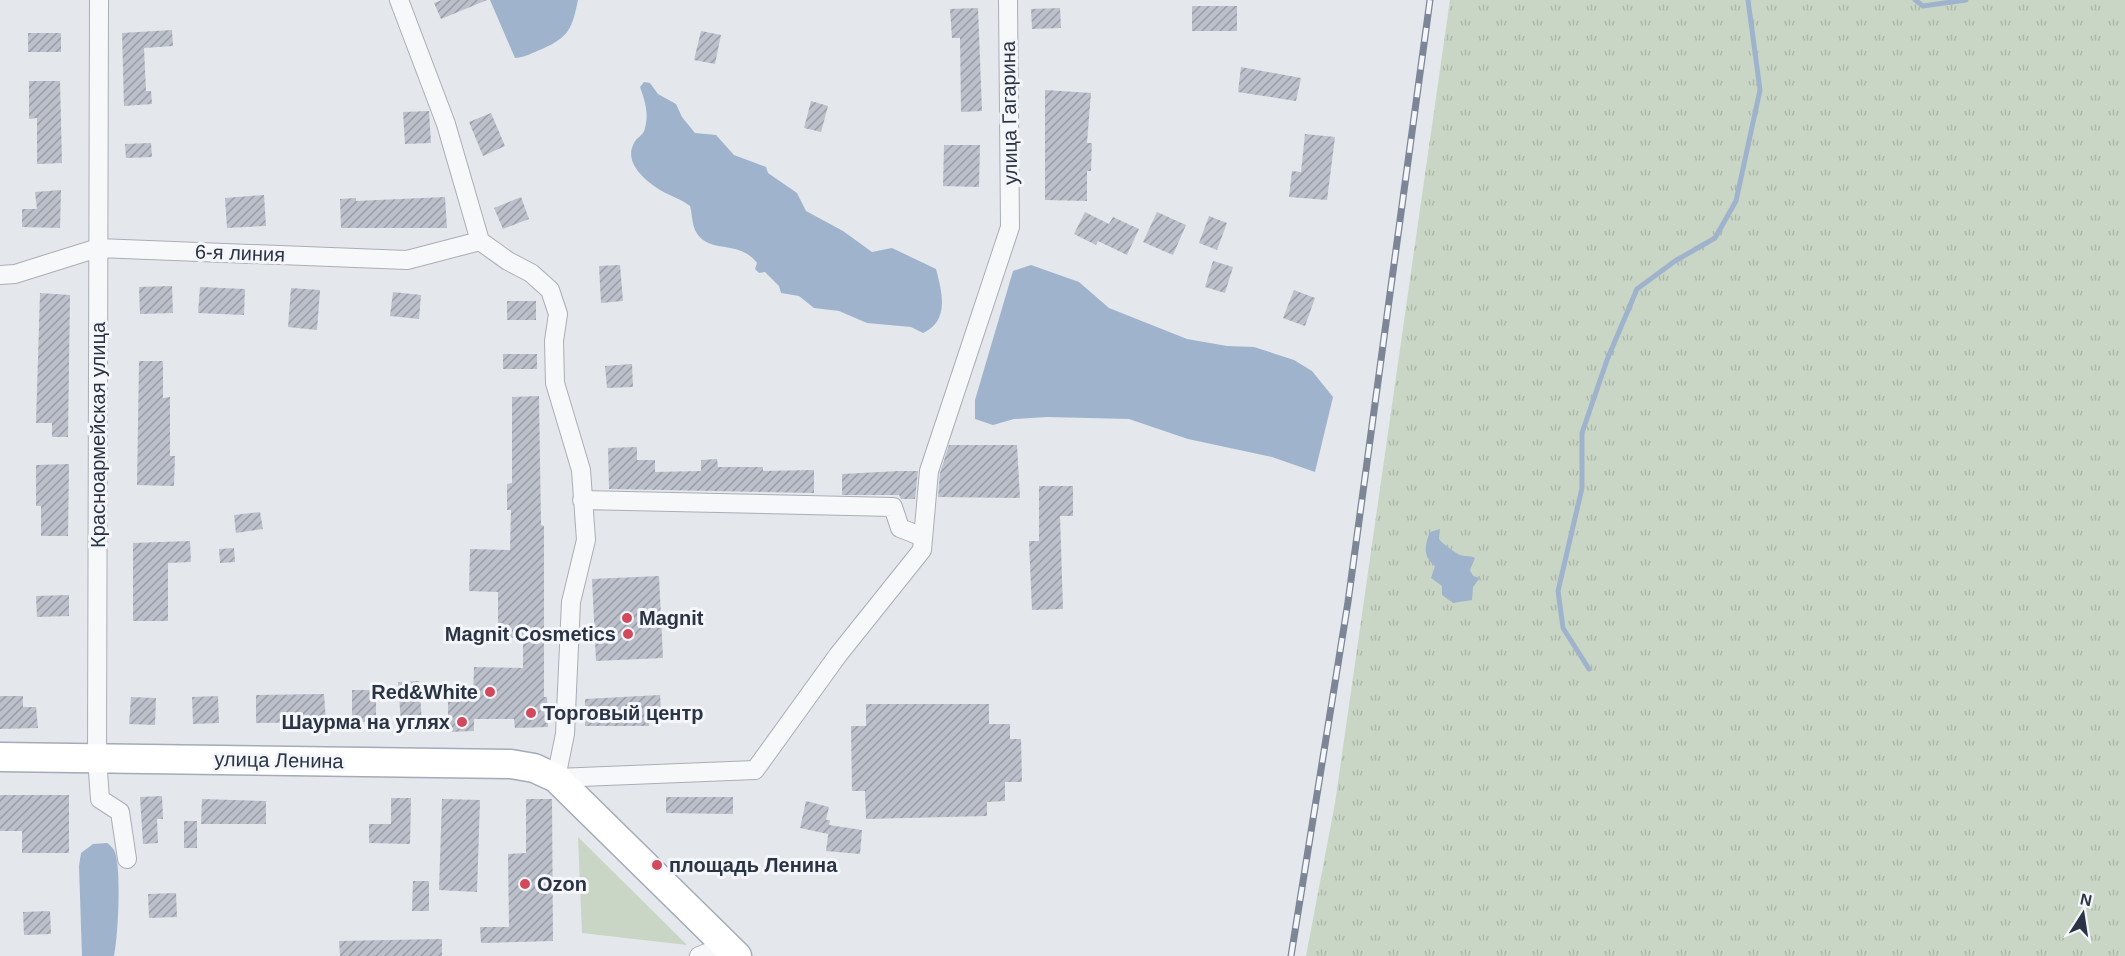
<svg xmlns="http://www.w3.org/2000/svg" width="2125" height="956" font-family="Helvetica,sans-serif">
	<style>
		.grass { fill: url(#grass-tufts) }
		.green { fill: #c9d6c5 }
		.water { fill: #9fb4cc }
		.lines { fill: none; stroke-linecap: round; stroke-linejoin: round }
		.stream { stroke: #9fb4cc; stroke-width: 5 }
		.building { fill: url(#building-hatch) }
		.street-casing { stroke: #a9aeb7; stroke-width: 20 }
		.primary-casing { stroke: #a3abb8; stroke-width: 31 }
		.street { stroke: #f7f8fa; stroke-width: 18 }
		.primary { stroke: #fff; stroke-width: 28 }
		.rail-casing { stroke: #7d8696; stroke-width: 7 }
		.rail { stroke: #f4f6f9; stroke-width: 4.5; stroke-dasharray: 14; stroke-linecap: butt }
		.poi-dot { fill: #d1495b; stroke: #f4f6f9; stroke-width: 2 }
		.labels { text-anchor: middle; stroke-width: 6; stroke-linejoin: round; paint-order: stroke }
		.street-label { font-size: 20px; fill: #2b3445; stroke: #f4f6f9 }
		.poi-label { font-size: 20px; font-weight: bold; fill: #2b3445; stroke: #f4f6f9; text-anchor: start }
	</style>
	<defs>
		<pattern id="grass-tufts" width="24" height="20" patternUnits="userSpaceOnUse" patternTransform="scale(1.5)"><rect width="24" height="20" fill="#c9d6c5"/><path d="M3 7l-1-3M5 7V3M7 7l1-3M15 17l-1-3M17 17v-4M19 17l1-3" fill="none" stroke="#adb8ab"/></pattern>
		<pattern id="building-hatch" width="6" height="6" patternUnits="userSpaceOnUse" patternTransform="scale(1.5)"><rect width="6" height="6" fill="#bbc0ca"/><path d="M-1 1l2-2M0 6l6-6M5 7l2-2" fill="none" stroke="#989da6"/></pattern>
	</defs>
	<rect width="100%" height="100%" fill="#e4e7ec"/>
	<path class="grass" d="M1450 0H2125V956H1306L1335 803Z"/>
	<path class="green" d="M578 837 687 945 582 933Z"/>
	<path class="water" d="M490 0H578C572 29 569 37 542 49 532 53 526 57 515 58Z
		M644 82 650 83 658 94 676 104 682 117 695 133 716 135 734 155 766 167 768 173 797 193 806 211 843 231 872 252 892 248 936 269C942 292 950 321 923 333L911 327 867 323 839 311 814 308 799 296 781 293 779 286 765 272 759 273 755 269 757 263C738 238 708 256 695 230 692 223 692 213 690 206 680 198 667 195 657 188 642 178 624 161 634 143 637 137 644 135 645 128 649 113 645 101 640 87Z
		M1031 265 1079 282 1109 308 1187 339 1227 346 1254 347 1294 360 1312 371 1333 397 1315 472 1272 457 1188 439 1129 419 1047 417 1014 419 993 425 975 419V400L1013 271Z
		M1440 529 1439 539C1443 544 1454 552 1460 555 1466 557 1469 555 1475 558L1470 570 1473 576 1480 578 1473 587 1472 600 1453 603 1442 595V586L1431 578 1435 566C1422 557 1425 544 1430 532Z
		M107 843C109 844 113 848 114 850 122 865 118 937 114 956H82L79 866 81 853 93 844Z"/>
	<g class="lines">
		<path class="stream" d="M1915 0 1923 6 1966 0
			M1589 669 1563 628 1558 591 1582 488V433L1607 360 1637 289 1675 261 1715 238 1736 201 1760 90 1748 0"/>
	</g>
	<path class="building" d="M442 0H487L441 19 434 3Z
		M1192 6H1237V31H1192Z
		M978 8 982 111 961 112 960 38H952L950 9Z
		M1060 8 1061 28 1032 29 1031 9Z
		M172 30 173 46 144 48 146 91H151L152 104 124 106 122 33Z
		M701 31 721 35 715 64 694 60Z
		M28 33H61V52H28Z
		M1241 67 1301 78 1296 101 1238 92Z
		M29 81H60L62 163 37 164V118L29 119Z
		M1045 90 1091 93 1087 143H1092L1091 171H1087V201L1045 200Z
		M811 101 828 106 821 132 804 128Z
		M429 111 431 143 405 144 403 112Z
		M491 113 505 146 483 156 469 122Z
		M1305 134 1335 137 1327 200 1289 197 1292 171 1301 172Z
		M151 143 152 157 126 158 125 144Z
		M944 145H980L979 187 943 186Z
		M61 190 60 228 22 227V209H37L35 192Z
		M264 195 266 226 227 228 225 198Z
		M445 197 447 228H341L340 199 356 198V201Z
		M521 197 529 219 503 229 494 208Z
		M1085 212 1109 224 1113 217 1139 229 1127 255 1098 241 1096 245 1074 234Z
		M1157 212 1186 225 1173 255 1143 242Z
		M1209 216 1227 223 1217 250 1199 243Z
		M1213 261 1233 267 1225 293 1205 287Z
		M620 265 623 301 601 303 599 266Z
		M172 286 173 313 140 314 139 287Z
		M200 287 245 289 244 315 198 313Z
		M291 288 320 290 317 330 288 327Z
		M1294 290 1315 298 1305 326 1283 318Z
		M393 292 421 295 419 319 390 316Z
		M40 293 70 295 68 437H52V423H36Z
		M507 301H536V320H507Z
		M503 354H537V369H503Z
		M139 361H163V398L170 397V456H175L174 486 137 485Z
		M632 364 633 387 607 388 605 366Z
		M539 396 541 525 544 526V697H547L548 727 515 728 514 719H474V731L448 732V698H473L474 667 523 668V638H498V592L469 591 470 549 510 550 511 510H507V484L512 483V397Z
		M949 445H1017L1020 498 938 497 940 473Z
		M637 447V460H655V472L701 471V460L717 459 718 467H763V471L814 470V493L609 489 608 448Z
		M69 464 68 536H41V506H36V465Z
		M899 471H918L915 499H901L899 495H842V474Z
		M1039 486H1073V516H1060L1063 609 1032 610 1029 541H1039Z
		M260 512 263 529 236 533 234 515Z
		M190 541 191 562 168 563V621H133V543Z
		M234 548 235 562 220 563 219 549Z
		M659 576 663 658 596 661 592 579Z
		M69 595V616L37 617 36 596Z
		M419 681 422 723 401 724 398 682Z
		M352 690H376V722H352Z
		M324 694 326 722 256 723V695Z
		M660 695 661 712 649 713V726H585V699Z
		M0 696H23V707H36L38 728 0 729Z
		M218 696 219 723 193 724 192 697Z
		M131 697 156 698 155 725 129 724Z
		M866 704H989V724H1010V739H1021L1022 782H1005V801L987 802V816L866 819 865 791H852L851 726H866Z
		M0 795H69V853H22V831H0Z
		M162 796 163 819H157L158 843 143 844 140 797Z
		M666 797H733V814L666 813Z
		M391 798H411L410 844 369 843V824H391Z
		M202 799 266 801V824H201Z
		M442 799 480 800 477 892 439 890Z
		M526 799H552L553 941 481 943 480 927H509L508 854 526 853Z
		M806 801 829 807 826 820H830L829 825 862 830 860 854 826 851 829 828 828 834 800 828Z
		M184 821H197V848H184Z
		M413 881H429V911H412Z
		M176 893 177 917 149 918 148 894Z
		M50 911 51 934 24 935 23 912Z
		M442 939V956H340L339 941Z"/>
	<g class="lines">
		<defs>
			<path id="street" d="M99 0 97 758 100 799 120 812 127 859
				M399 0 446 124 480 241
				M480 241 508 261 531 273 550 290 558 314 554 341 555 383 581 470 586 540 571 602 565 734 556 778 755 770 838 655 922 550 929 471 1010 227 1008 0
				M0 275 15 274 98 248 407 260 480 241
				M582 500 893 507 900 528 923 537
				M699 956 725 946"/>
			<path id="primary" d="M0 757 511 764 534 768 556 778 737 956"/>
		</defs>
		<use href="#street" class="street-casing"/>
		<use href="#primary" class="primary-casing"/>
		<use href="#street" class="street"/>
		<use href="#primary" class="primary"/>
		<defs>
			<path id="rail" d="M1291 956 1348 602 1430 0"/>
		</defs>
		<use href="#rail" class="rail-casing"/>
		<use href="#rail" class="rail"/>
	</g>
	<g class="poi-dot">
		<circle cx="627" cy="618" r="6"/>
		<circle cx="628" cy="634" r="6"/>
		<circle cx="490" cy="692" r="6"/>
		<circle cx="531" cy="713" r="6"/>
		<circle cx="462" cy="722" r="6"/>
		<circle cx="657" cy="865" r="6"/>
		<circle cx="525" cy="884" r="6"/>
	</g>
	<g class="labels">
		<g class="street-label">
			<text transform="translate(1009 113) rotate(-91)" y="7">улица Гагарина</text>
			<text transform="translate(240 253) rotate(2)" y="7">6-я линия</text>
			<text transform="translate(98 435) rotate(-90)" y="7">Красноармейская улица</text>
			<text transform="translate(279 760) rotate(1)" y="7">улица Ленина</text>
		</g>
		<g class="poi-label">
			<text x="639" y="625">Magnit</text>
			<text x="616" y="641" text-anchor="end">Magnit Cosmetics</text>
			<text x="478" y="699" text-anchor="end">Red&amp;White</text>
			<text x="543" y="720">Торговый центр</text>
			<text x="450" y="729" text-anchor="end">Шаурма на углях</text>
			<text x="669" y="872">площадь Ленина</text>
			<text x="537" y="891">Ozon</text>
		</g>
	</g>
	<g transform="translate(2083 914) rotate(12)" stroke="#f4f6f9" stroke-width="4.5" paint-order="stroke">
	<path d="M0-4.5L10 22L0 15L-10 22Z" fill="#2b3445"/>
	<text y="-9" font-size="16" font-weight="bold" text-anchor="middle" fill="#2b3445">N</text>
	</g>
</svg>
